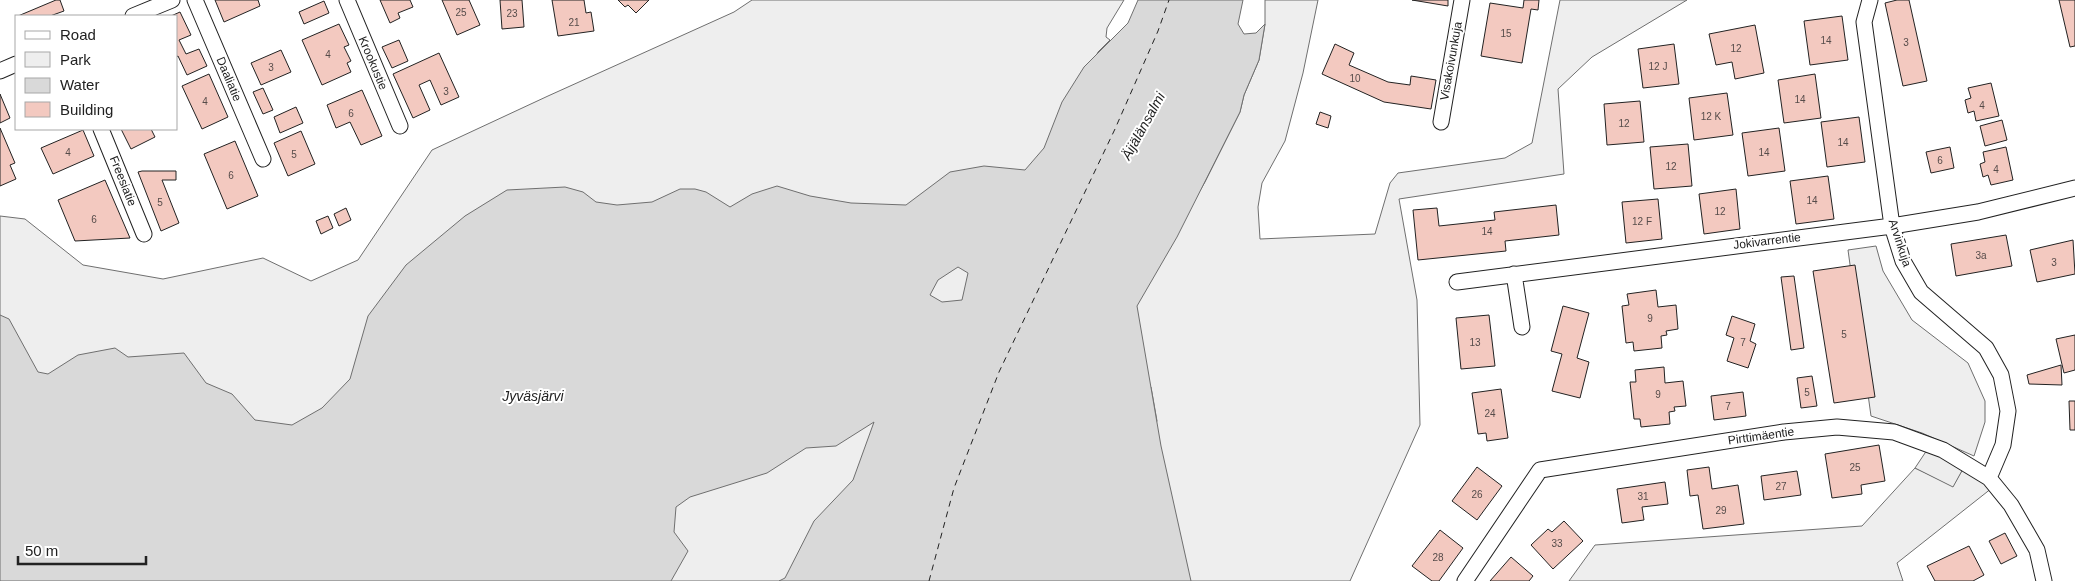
<svg xmlns="http://www.w3.org/2000/svg" width="2075" height="581" font-family="Helvetica,sans-serif">
	<style>
		.green { fill: #eee; stroke: #6f6f6f }
		.parking { fill: #ededed; stroke: #6f6f6f }
		.water { fill: #d9d9d9; stroke: #6f6f6f; fill-rule: evenodd }
		.lines { fill: none; stroke-linecap: round; stroke-linejoin: round }
		.ferry { stroke: #222; stroke-width: 1; stroke-dasharray: 6 5; stroke-linecap: butt }
		.building { fill: #f3c9c0; stroke: #222 }
		.street-casing { stroke: #222; stroke-width: 17 }
		.street { stroke: #fff; stroke-width: 15 }
		.labels { text-anchor: middle; stroke-width: 4; stroke-linejoin: round; paint-order: stroke }
		.number-label { font-size: 10px; fill: #564c4a }
		.street-label { font-size: 12px; fill: #222; stroke: #fff }
		.water-label { font-size: 14px; font-style: italic; fill: #222; stroke: #fff }
	</style>
	<rect width="100%" height="100%" fill="#fff"/>
	<path class="green" d="M752 0H1124L1107 28 1106 37 1110 40 1098 52 850 581H564L398 444 0 549V216L25 219 83 265 163 279 263 258 311 281 358 260 432 150 548 96 734 12Z
		M1265 0H1318L1303 73 1285 141 1262 183 1258 207 1260 239 1375 234 1390 183 1398 173 1505 158 1532 143 1560 0H1687L1592 57 1558 89 1564 174 1399 199 1417 300 1420 425 1350 581H1062L1157 421 1151 387 1059 433 1205 182 1240 112 1244 95 1259 60 1265 24Z
		M1876 246 1883 271 1912 320 1968 363 1985 401V422L1974 456 1922 433 1871 416 1848 250Z
		M1964 467 1992 488 1897 563 1903 581H1569L1595 545 1862 526 1915 468 1953 486Z"/>
	<path class="parking" d="M1927 450 1964 467 1953 487 1915 468Z"/>
	<path class="water" d="M1138 0H1243L1238 24 1244 34 1256 33 1265 24 1259 60 1244 95 1240 112 1177 237 1137 306 1161 446 1191 581H779L785 578 814 521 853 480 874 422 836 446 806 448 767 473 690 497 676 507 674 532 688 551 671 581H0V315L9 319 38 372 48 374 78 355 115 348 128 357 184 353 206 383 232 394 255 420 292 425 322 408 350 379 368 316 406 265 465 216 507 190 565 187 583 192 596 202 617 205 652 202 680 189H695L706 192 730 207 752 194 777 186 810 196 851 203 906 205 950 172 984 166 1025 170 1044 148 1062 102 1084 67 1128 23ZM958 267 968 273 962 300 942 302 930 295 938 280Z"/>
	<g class="lines">
		<path class="ferry" d="M929 581 954 488 999 372 1115 129 1158 31 1169 0"/>
	</g>
	<path class="building" d="M56 0H60L64 11 50 16H18Z
		M215 0H258L260 6 224 22Z
		M380 0H410L413 7 398 13 400 18 390 23Z
		M442 0H469L480 25 457 35Z
		M500 0H522L524 27 502 29Z
		M552 0H584L586 13 591 12 594 31 558 36Z
		M618 0H649L636 13 628 5 625 7Z
		M1412 0H1448V6Z
		M1524 0H1539L1538 10 1531 9 1522 63 1481 56 1490 3 1523 8Z
		M1897 0H1909L1927 81 1903 86 1885 3Z
		M2059 0H2075V46L2070 47Z
		M324 1 329 13 304 24 299 12Z
		M180 12 191 35 179 40 186 54 199 49 207 66 187 75 178 56 176 57V16H171Z
		M1842 16 1848 60 1810 65 1804 21Z
		M339 24 349 45 344 47 351 61 347 63 351 72 322 85 302 40Z
		M1755 25 1764 73 1735 79 1732 62 1716 65 1709 34Z
		M399 40 408 61 392 68 382 47Z
		M1335 44 1354 53 1349 65 1388 82 1410 85 1411 76 1436 80 1431 109 1384 102 1322 74Z
		M1674 44 1679 84 1643 88 1638 49Z
		M281 50 291 72 261 85 251 63Z
		M439 53 459 97 441 105 430 80 419 85 430 110 413 118 393 74Z
		M209 74 228 117 202 129 182 86Z
		M1815 74 1821 118 1784 123 1778 80Z
		M1991 83 1999 116 1976 121 1974 111 1968 113 1965 100 1971 98 1968 88Z
		M263 88 273 110 263 114 253 92Z
		M362 90 382 136 361 145 350 122 336 128 327 105Z
		M1727 93 1733 135 1694 140 1689 98Z
		M0 94 10 118 0 123Z
		M1640 101 1644 142 1607 145 1604 104Z
		M296 107 303 123 280 133 274 117Z
		M1320 112 1331 116 1328 128 1316 124Z
		M1859 117 1865 162 1827 167 1821 122Z
		M2002 120 2007 140 1985 146 1980 126Z
		M0 128 15 163 10 165 16 179 0 186Z
		M1779 128 1785 171 1748 176 1742 133Z
		M121 129H151L155 137 131 149Z
		M83 130 94 156 53 174 41 148Z
		M301 131 315 164 288 176 274 143Z
		M235 141 258 196 227 209 204 154Z
		M1688 144 1692 186 1654 189 1650 147Z
		M1950 147 1954 168 1931 173 1926 152Z
		M2006 147 2013 180 1991 185 1988 175 1983 177 1980 164 1985 162 1983 152Z
		M142 171H176V180H162L179 223 161 231 138 172Z
		M1828 176 1834 219 1796 224 1790 181Z
		M105 180 130 238 75 241 58 200Z
		M1736 189 1740 229 1704 234 1699 194Z
		M1658 199 1662 239 1626 243 1622 202Z
		M1556 205 1559 235 1505 241 1506 251 1418 260 1413 210 1437 208 1439 226 1495 220 1494 212Z
		M346 208 351 220 339 226 334 214Z
		M328 216 333 228 321 234 316 221Z
		M2006 235 2012 266 1956 276 1951 244Z
		M2073 240 2075 274 2037 282 2030 250Z
		M1855 265 1875 397 1834 403 1813 271Z
		M1794 276 1804 348 1791 350 1781 277Z
		M1656 290 1658 307 1676 305 1678 329 1666 331 1667 335 1661 336 1662 348 1634 351 1633 342 1626 343 1622 306 1629 305 1627 294Z
		M1563 306 1589 313 1577 358 1589 362 1580 398 1552 391 1562 354 1551 351Z
		M1489 315 1495 366 1461 369 1456 318Z
		M1732 316 1755 324 1750 341 1756 344 1748 368 1727 361 1734 338 1726 335Z
		M2075 335V370L2064 373 2056 339Z
		M2061 365 2062 385 2029 384 2027 375Z
		M1664 367 1665 383 1683 381 1686 406 1674 407 1675 411 1669 412 1670 424 1641 427 1640 419H1634L1630 382H1636L1635 370Z
		M1812 376 1817 406 1801 408 1797 378Z
		M1501 389 1508 438 1487 441 1486 433 1478 434 1472 393Z
		M1743 392 1746 416 1714 420 1711 396Z
		M2069 401H2075V430H2070Z
		M1879 445 1885 481 1861 485 1862 494 1832 498 1825 454Z
		M1477 467 1502 486 1477 520 1452 501Z
		M1709 467 1712 489 1738 485 1744 524 1703 529 1698 495 1690 496 1687 470Z
		M1797 471 1801 495 1764 500 1761 476Z
		M1665 482 1668 504 1642 507 1644 520 1622 523 1617 489Z
		M1564 521 1583 541 1553 569 1531 545 1548 529 1552 532Z
		M1440 530 1463 548 1439 581H1432L1412 566Z
		M2005 533 2017 556 2001 564 1989 541Z
		M1969 546 1984 575 1973 581H1935L1927 566Z
		M1511 557 1533 576 1529 581H1490Z"/>
	<g class="lines">
		<defs>
			<path id="street" d="M195 0 263 159
				M347 0 400 126
				M1870 0 1864 22 1892 226 1903 261 1921 292 1986 348 2001 375 2008 411 2003 445 1989 478
				M133 16 172 0
				M0 71 16 64
				M1441 122 1462 0
				M101 129 144 234
				M1514 274 1522 327
				M1457 282 1892 226 1978 212 2075 188
				M1465 581 1540 470 1784 432 1837 427 1894 432 1943 450 1989 478 2011 505 2037 550 2044 581"/>
		</defs>
		<use href="#street" class="street-casing"/>
		<use href="#street" class="street"/>
	</g>
	<g class="labels">
		<g class="number-label">
			<text x="461" y="16">25</text>
			<text x="512" y="17">23</text>
			<text x="574" y="26">21</text>
			<text x="1506" y="37">15</text>
			<text x="1826" y="44">14</text>
			<text x="1906" y="46">3</text>
			<text x="1736" y="52">12</text>
			<text x="328" y="58">4</text>
			<text x="1658" y="70">12 J</text>
			<text x="271" y="71">3</text>
			<text x="1355" y="82">10</text>
			<text x="446" y="95">3</text>
			<text x="1800" y="103">14</text>
			<text x="205" y="105">4</text>
			<text x="1982" y="109">4</text>
			<text x="351" y="117">6</text>
			<text x="1711" y="120">12 K</text>
			<text x="1624" y="127">12</text>
			<text x="1843" y="146">14</text>
			<text x="68" y="156">4</text>
			<text x="1764" y="156">14</text>
			<text x="294" y="158">5</text>
			<text x="1940" y="164">6</text>
			<text x="1671" y="170">12</text>
			<text x="1996" y="173">4</text>
			<text x="231" y="179">6</text>
			<text x="1812" y="204">14</text>
			<text x="160" y="206">5</text>
			<text x="1720" y="215">12</text>
			<text x="94" y="223">6</text>
			<text x="1642" y="225">12 F</text>
			<text x="1487" y="235">14</text>
			<text x="1981" y="259">3a</text>
			<text x="2054" y="266">3</text>
			<text x="1650" y="322">9</text>
			<text x="1844" y="338">5</text>
			<text x="1475" y="346">13</text>
			<text x="1743" y="346">7</text>
			<text x="1807" y="396">5</text>
			<text x="1658" y="398">9</text>
			<text x="1728" y="410">7</text>
			<text x="1490" y="417">24</text>
			<text x="1855" y="471">25</text>
			<text x="1781" y="490">27</text>
			<text x="1477" y="498">26</text>
			<text x="1643" y="500">31</text>
			<text x="1721" y="514">29</text>
			<text x="1557" y="547">33</text>
			<text x="1438" y="561">28</text>
		</g>
		<g class="street-label">
			<text transform="translate(1451 61) rotate(-80)" y="4">Visakoivunkuja</text>
			<text transform="translate(373 63) rotate(67)" y="4">Krookustie</text>
			<text transform="translate(229 79) rotate(67)" y="4">Daaliatie</text>
			<text transform="translate(123 181) rotate(68)" y="4">Freesiatie</text>
			<text transform="translate(1767 241) rotate(-7)" y="4">Jokivarrentie</text>
			<text transform="translate(1900 243) rotate(72)" y="4">Arvinkuja</text>
			<text transform="translate(1761 436) rotate(-8)" y="4">Pirttimäentie</text>
		</g>
		<g class="water-label">
			<text transform="translate(1143 126) rotate(-61)" y="5">Äijälänsalmi</text>
			<text x="533" y="401">Jyväsjärvi</text>
		</g>
	</g>
	<rect x="15" y="15" width="162" height="115" fill="#ffffff" stroke="#a7a7a7"/>
	<rect x="25" y="31" width="25" height="8" fill="#ffffff" stroke="#a7a7a7"/>
	<text x="60" y="40" font-size="15" fill="#222222">Road</text>
	<rect x="25" y="52" width="25" height="15" fill="#eeeeee" stroke="#a7a7a7"/>
	<text x="60" y="65" font-size="15" fill="#222222">Park</text>
	<rect x="25" y="78" width="25" height="15" fill="#d9d9d9" stroke="#a7a7a7"/>
	<text x="60" y="90" font-size="15" fill="#222222">Water</text>
	<rect x="25" y="102" width="25" height="15" fill="#f3c9c0" stroke="#a7a7a7"/>
	<text x="60" y="115" font-size="15" fill="#222222">Building</text>
	<path d="M18 556v8h128v-8" fill="none" stroke="#222222" stroke-width="2.5"/>
	<text x="25" y="556" font-size="15" fill="#222222" stroke="#ffffff" stroke-width="4" paint-order="stroke">50 m</text>
</svg>
